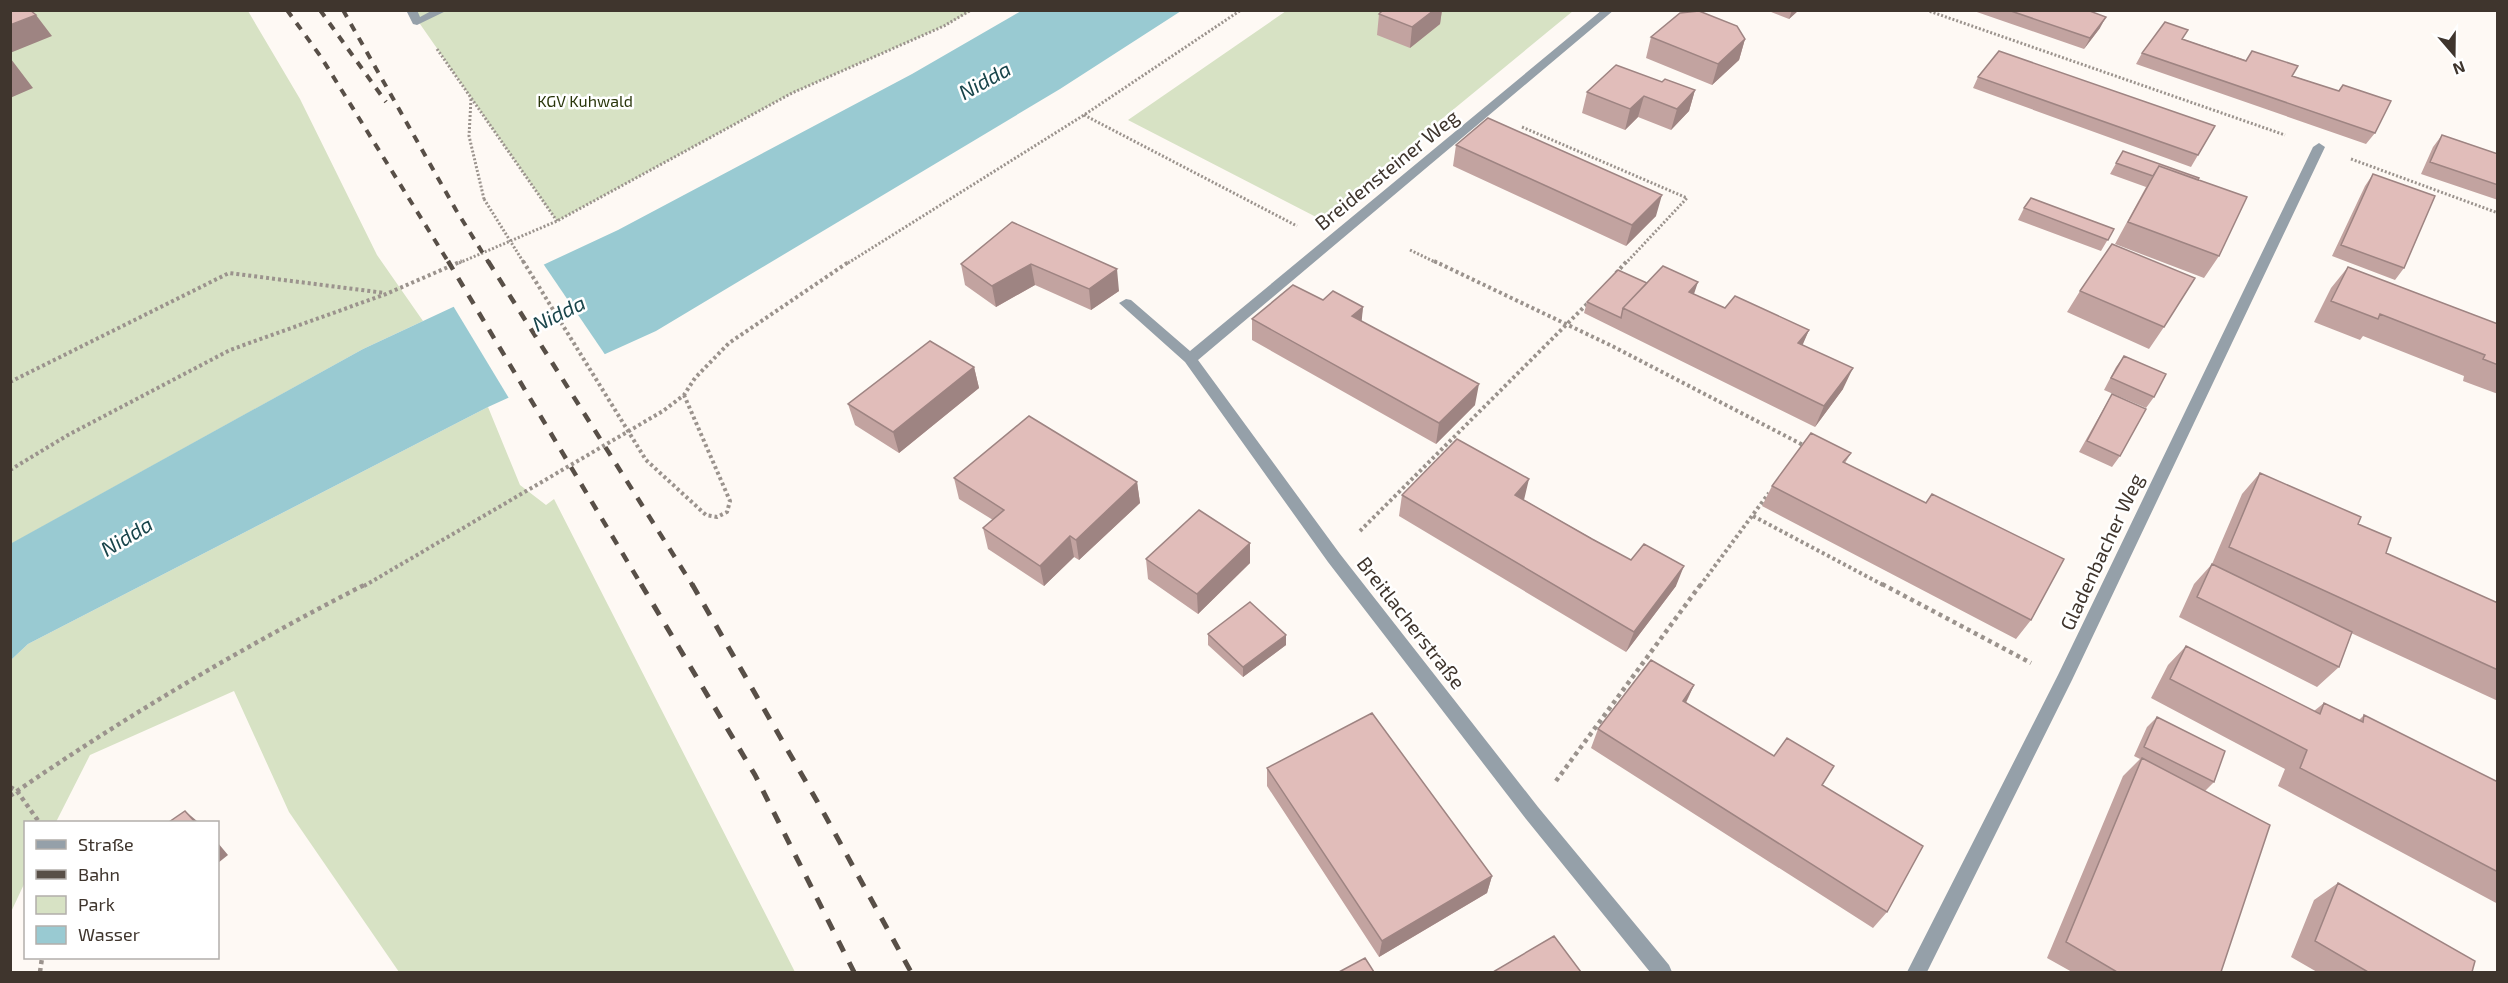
<svg xmlns="http://www.w3.org/2000/svg" width="2508" height="983" font-family="'Exo 2',sans-serif">
	<style>
		.green { fill: #d7e2c4 }
		.water { fill: #99cad2 }
		.pier { fill: #fef9f4 }
		.lines { fill: none; stroke-linecap: round; stroke-linejoin: round }
		.path-far2 { stroke: #9b938d; stroke-width: 3; stroke-dasharray: 2 2; stroke-linecap: butt }
		.path-far1 { stroke: #9b938d; stroke-width: 4; stroke-dasharray: 3 3; stroke-linecap: butt }
		.path { stroke: #9b938d; stroke-width: 4.5; stroke-dasharray: 4 4; stroke-linecap: butt }
		.minor { fill: #95a0a9; fill-rule: evenodd }
		.rail-far2 { stroke: #584f47; stroke-width: 4; stroke-dasharray: 8 8; stroke-linecap: butt }
		.rail-far1 { stroke: #584f47; stroke-width: 4.5; stroke-dasharray: 10 10; stroke-linecap: butt }
		.rail { stroke: #584f47; stroke-width: 5; stroke-dasharray: 12 12; stroke-linecap: butt }
		.path-bridge-far1 { stroke: #9b938d; stroke-width: 3; stroke-dasharray: 2 2; stroke-linecap: butt }
		.path-bridge { stroke: #9b938d; stroke-width: 4; stroke-dasharray: 3 3; stroke-linecap: butt }
		.wall { fill: #c2a3a0 }
		.shaded-wall { fill: #9e8482 }
		.building { fill: #e1bdba; stroke: #9e8482; stroke-width: 1.5 }
		.labels { text-anchor: middle; stroke-width: 5; stroke-linejoin: round; paint-order: stroke }
		.far-park-label { font-size: 16px; fill: #2a360b; stroke: #fff }
		.street-label { font-size: 20px; fill: #3f352d; stroke: #fff }
		.water-label { font-size: 21px; font-style: italic; fill: #19454b; stroke: #fff }
	</style>
	<rect width="100%" height="100%" fill="#fef9f4"/>
	<path class="green" d="M11 11H248L300 99 377 255 423 321 363 349 11 544Z
		M411 11H971L944 26 792 93 557 221Z
		M1286 11H1573L1320 219 1128 120Z
		M488 407 520 485 546 505 554 499 795 972H399L289 812 234 691 90 755 56 822H26L25 882 11 912V660L28 644Z"/>
	<path class="water" d="M1021 11H1181L1060 89 656 331 488 407 28 644 11 660 10 544 363 349 618 230 912 74Z"/>
	<path class="pier" d="M542 262 606 356 510 400 452 304Z"/>
	<g class="lines">
		<path class="path-far2" d="M1926 10 2285 135
			M437 49 557 221
			M471 99 469 136 484 199
			M1084 115 1297 226
			M1522 127 1687 198 1626 263
			M2351 159 2498 213
			M1410 250 1437 263
			M459 263 557 221 792 93 944 26 971 10
			M848 263 1084 115 1241 10"/>
		<path class="path-far1" d="M1434 261 1612 346 1803 445
			M1616 273 1627 261
			M10 382 229 273 385 293
			M646 460 706 515 717 517 727 512 730 501 684 395
			M10 470 68 435 230 350 386 294 462 261
			M1753 516 1885 586
			M1360 531 1588 303
			M364 586 663 411 684 395 695 378 729 343 850 261
			M1700 586 1769 493"/>
		<path class="path" d="M1882 584 2031 663
			M1556 781 1701 584
			M10 787 17 791 39 822
			M10 796C124 717 243 647 366 584
			M40 972 42 958"/>
		<path class="minor" d="M406 10H417L420 17 433 10H448L417 25 413 24Z
			M1602 10H1614L1198 360 1340 554 1538 807 1669 965 1672 972H1650L1526 819 1328 562 1185 362 1119 303 1126 299 1131 300 1190 351Z
			M2319 143 2325 147 2072 680 1927 972H1907L2058 675 2313 147Z"/>
		<path class="rail-far2" d="M287 10 321 57 449 263
			M320 10 386 102
			M343 10 456 210 489 263"/>
		<path class="rail-far1" d="M448 261 642 586
			M488 261 693 586"/>
		<path class="rail" d="M641 584 755 775 854 972
			M692 584 821 808 911 972"/>
		<path class="path-bridge-far1" d="M484 199 524 263"/>
		<path class="path-bridge" d="M523 261 646 460"/>
	</g>
	<path class="wall" d="M1383 10H1442L1440 24 1410 48 1377 35 1379 14Z
		M1766 10H1799L1789 19Z
		M1971 10H2087L2100 28 2084 49Z
		M1651 37 1745 39 1739 60 1712 85 1646 58Z
		M2183 39 2338 91 2343 85 2375 133 2366 144 2136 64 2142 53Z
		M1978 77 2198 155 2191 167 1973 88Z
		M1662 82 1695 90 1689 111 1671 130 1638 117 1625 130 1582 113 1587 92Z
		M2442 135 2498 154V200L2421 174 2433 147Z
		M1456 145 1656 216 1626 246 1453 166Z
		M2123 151 2198 180 2219 256 2204 278 2115 244 2146 187 2110 174Z
		M2373 174 2404 268 2395 280 2332 256 2365 186Z
		M2024 208 2114 229 2101 251 2018 220Z
		M1012 222 1119 291 1091 310 1035 285 996 307 965 285 961 264Z
		M2348 267 2498 324V394L2463 381 2464 376 2363 336 2360 340 2314 322 2331 288Z
		M1647 283 1694 294 1725 308 1809 330 1802 345 1843 389 1815 427 1584 313 1587 302Z
		M2080 291 2164 327 2149 349 2067 312Z
		M1323 300 1363 307 1361 321 1475 405 1436 444 1252 340V319Z
		M2124 356 2154 397 2146 408 2104 390 2116 367Z
		M974 367 979 388 899 453 855 425 848 404Z
		M2112 394 2120 456 2112 467 2079 452 2105 406Z
		M1851 453 1845 463 2031 620 2016 639 1762 506 1772 486Z
		M2260 473 2358 524 2386 553 2498 603V701L2351 633 2339 667 2317 687 2179 617 2194 584 2212 564 2242 494Z
		M954 478 1137 482 1140 503 1079 560 1074 557 1044 586 988 549 983 528 993 520 959 499Z
		M1402 495 1524 500 1676 586 1626 652 1399 516Z
		M1250 543V563L1198 614 1148 579 1146 559Z
		M1208 634 1286 645 1243 677 1208 645Z
		M2186 646 2314 711 2324 703 2359 720 2364 715 2498 782V904L2278 786 2285 769 2151 698 2168 665Z
		M1694 685 1686 703 1822 785 1887 912 1873 928 1591 748 1598 729Z
		M2157 717 2214 782 2205 791 2221 972H2072L2047 958 2123 776 2140 759 2134 756 2147 727Z
		M1267 768 1492 876 1487 893 1379 957 1267 786Z
		M2338 883 2472 972H2317L2291 957 2314 900Z"/>
	<path class="shaded-wall" d="M1434 10H1442L1440 24 1410 48 1412 27Z
		M1792 10H1799L1789 19Z
		M36 15 52 36 10 53V25Z
		M2106 17 2100 28 2084 49 2090 38Z
		M1745 39 1739 60 1712 85 1718 64Z
		M11 59 33 88 10 98V60Z
		M1695 90 1689 111 1671 130 1677 109Z
		M1644 96 1638 117 1625 130 1630 109Z
		M1662 195 1656 216 1626 246 1632 225Z
		M1031 264 1035 285 996 307 992 286Z
		M1117 269 1119 291 1091 310 1089 289Z
		M1698 282 1691 303 1689 292Z
		M1363 307 1361 328 1352 316Z
		M1809 330 1800 351 1798 343Z
		M974 367 979 388 899 453 893 432Z
		M1853 368 1843 389 1815 427 1824 406Z
		M1479 384 1475 405 1436 444 1439 423Z
		M1529 479 1524 500 1515 495Z
		M1137 482 1140 503 1079 560 1076 540Z
		M1070 536 1074 557 1044 586 1040 566Z
		M1250 543V563L1198 614 1197 594Z
		M1684 566 1676 586 1626 652 1634 632Z
		M1286 635V645L1243 677V667Z
		M1694 685 1685 704 1683 701Z
		M185 811 197 821 198 822H195Z
		M218 843 228 855 218 863Z
		M1492 876 1487 893 1379 957 1382 941Z"/>
	<path class="building" d="M10 10H30L36 15 10 25Z
		M1383 10H1434L1412 27 1379 14Z
		M2008 10H2087L2106 17 2090 38Z
		M1699 11 1737 26 1745 39 1718 64 1651 37 1680 13Z
		M2165 22 2188 30 2182 39 2246 61 2252 51 2298 66 2292 76 2339 91 2343 85 2391 101 2375 133 2142 53Z
		M1999 51 2215 126 2198 155 1978 77Z
		M1616 65 1662 82 1665 79 1695 90 1677 109 1644 96 1630 109 1587 92Z
		M1488 118 1662 195 1632 225 1456 145Z
		M2442 135 2498 154V185L2430 162Z
		M2123 151 2199 178 2198 180 2159 166 2153 176 2116 163Z
		M2159 166 2247 197 2219 256 2128 222Z
		M2373 174 2435 196 2404 268 2341 245Z
		M2031 198 2114 229 2108 240 2024 208Z
		M1012 222 1117 269 1089 289 1031 264 992 286 961 264Z
		M2112 244 2195 278 2164 327 2080 291Z
		M1663 266 1698 282 1689 292 1725 308 1735 296 1809 330 1798 343 1853 368 1824 406 1623 308Z
		M2348 267 2498 324V365L2483 359 2485 355 2380 314 2378 319 2331 301Z
		M1618 270 1647 283 1623 308 1621 318 1587 302Z
		M1293 285 1323 300 1333 291 1363 307 1352 316 1479 384 1439 423 1252 319Z
		M930 341 974 367 893 432 848 404Z
		M2124 356 2166 374 2154 397 2111 378Z
		M2112 394 2146 409 2120 456 2087 441Z
		M1029 416 1137 482 1076 540 1070 536 1040 566 983 528 1004 510 954 478Z
		M1811 433 1851 453 1843 462 1926 503 1932 494 2064 559 2031 620 1772 486Z
		M1457 439 1529 479 1515 495 1592 539 1631 560 1644 544 1684 566 1634 632 1402 495Z
		M2260 473 2361 517 2358 524 2391 538 2386 553 2498 603V670L2229 547Z
		M1199 510 1250 543 1197 594 1146 559Z
		M2212 564 2352 632 2339 667 2197 597Z
		M1250 602 1286 635 1243 667 1208 634Z
		M2186 646 2320 714 2324 703 2363 722 2364 715 2498 782V872L2300 768 2307 750 2170 679Z
		M1651 660 1694 685 1683 701 1774 756 1787 738 1834 766 1822 785 1923 846 1887 912 1598 729Z
		M1372 713 1492 876 1382 941 1267 768Z
		M2157 717 2225 751 2214 782 2144 747Z
		M2142 758 2270 825 2221 972H2117L2066 942Z
		M185 811 195 822H169Z
		M2338 883 2475 961 2472 972H2368L2315 941Z
		M1554 936 1581 972H1493Z
		M1365 958 1374 972H1339Z"/>
	<g class="labels">
		<g class="far-park-label">
			<text x="585" y="107">KGV Kuhwald</text>
		</g>
		<g class="street-label">
			<text transform="translate(1387 170) rotate(-39)" y="7">Breidensteiner Weg</text>
			<text transform="translate(2102 552) rotate(-65)" y="7">Gladenbacher Weg</text>
			<text transform="translate(1411 623) rotate(52)" y="7">Breitlacherstraße</text>
		</g>
		<g class="water-label">
			<text transform="translate(985 81) rotate(-29)" y="7">Nidda</text>
			<text transform="translate(559 314) rotate(-26)" y="7">Nidda</text>
			<text transform="translate(127 537) rotate(-31)" y="7">Nidda</text>
		</g>
	</g>
	<rect width="2508" height="983" fill="none" stroke="#3f352d" stroke-width="24"/>
	<rect x="24" y="821" width="195" height="138" fill="#ffffff" stroke="#b2aeab" stroke-width="1.5"/>
	<rect x="36" y="840" width="30" height="9" fill="#95a0a9" stroke="#b2aeab" stroke-width="1.5"/>
	<text x="78" y="851" font-size="18" fill="#3f352d">Straße</text>
	<rect x="36" y="870" width="30" height="9" fill="#584f47" stroke="#b2aeab" stroke-width="1.5"/>
	<text x="78" y="881" font-size="18" fill="#3f352d">Bahn</text>
	<rect x="36" y="896" width="30" height="18" fill="#d7e2c4" stroke="#b2aeab" stroke-width="1.5"/>
	<text x="78" y="911" font-size="18" fill="#3f352d">Park</text>
	<rect x="36" y="926" width="30" height="18" fill="#99cad2" stroke="#b2aeab" stroke-width="1.5"/>
	<text x="78" y="941" font-size="18" fill="#3f352d">Wasser</text>
	<g transform="translate(2454 54) rotate(160)" stroke="#ffffff" stroke-width="4.5" paint-order="stroke">
	<path d="M0-4.5L10 22L0 15L-10 22Z" fill="#3f352d"/>
	<text y="-9" font-size="16" font-weight="bold" text-anchor="middle" fill="#3f352d">N</text>
	</g>
</svg>
